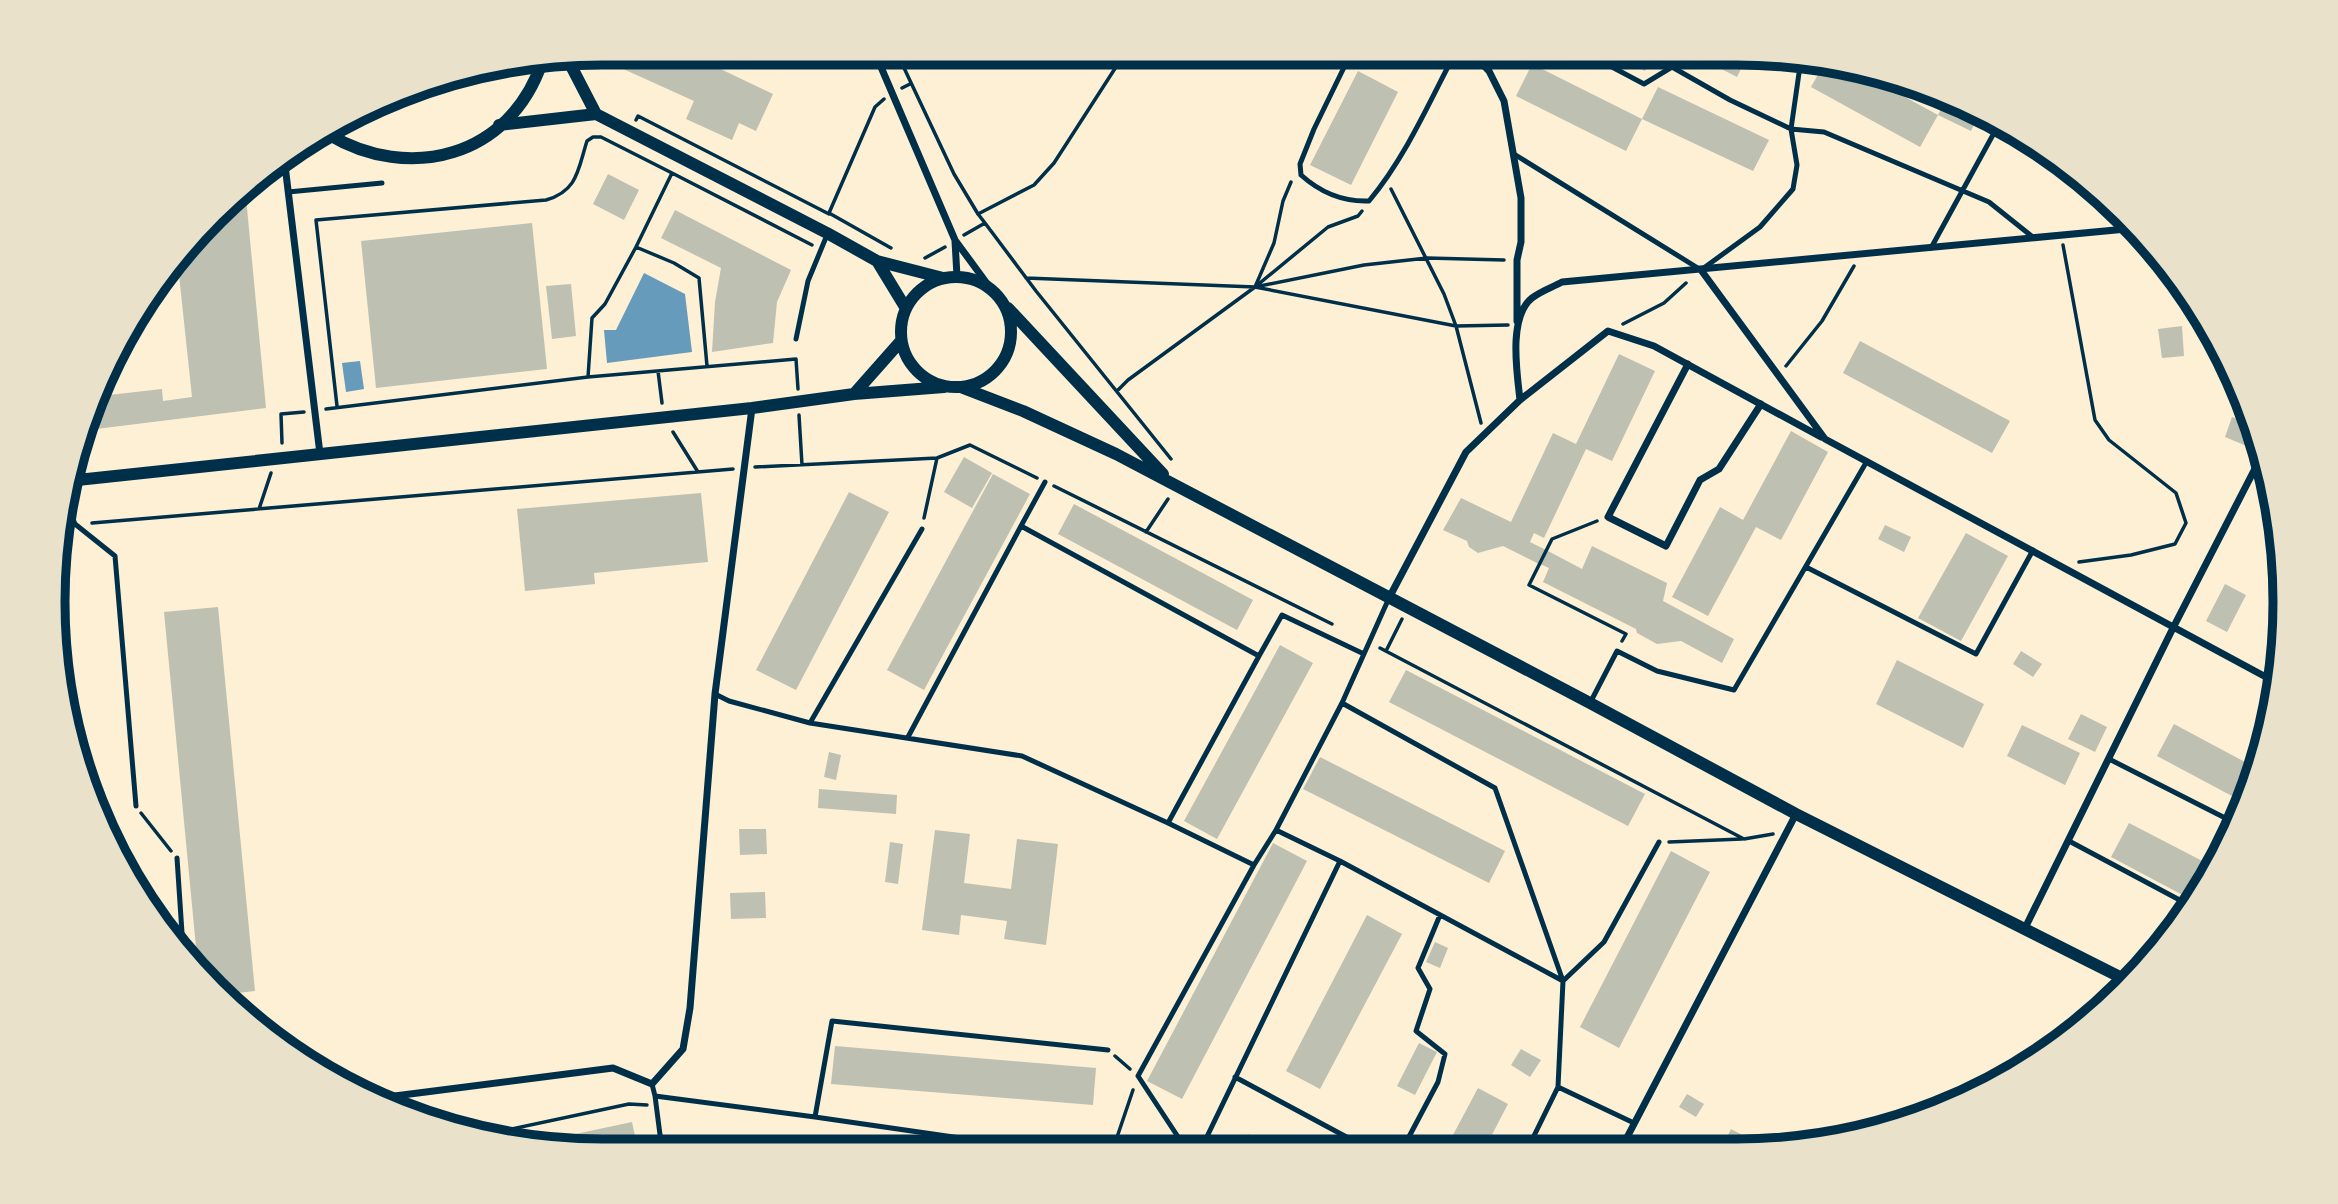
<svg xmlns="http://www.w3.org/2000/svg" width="2338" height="1204" font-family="Roboto,sans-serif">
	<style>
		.water { fill: #669bbc }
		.building { fill: #bec0b2 }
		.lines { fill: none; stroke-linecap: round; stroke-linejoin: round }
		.path { stroke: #003049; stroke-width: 3.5 }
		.service { stroke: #003049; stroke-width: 5 }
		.minor { stroke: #003049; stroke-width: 7 }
		.tertiary { stroke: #003049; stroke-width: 12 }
		.rim { fill: none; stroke: #003049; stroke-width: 9 }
	</style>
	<rect width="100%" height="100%" fill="#fdf0d5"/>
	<path class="water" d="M644 273 685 294 692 352 607 363 604 330H616Z
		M360 361 364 389 346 392 342 363Z"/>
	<path class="building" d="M615 53H687L773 94 756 131 739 123 732 140 686 119 694 101 610 63Z
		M1314 53H1332L1325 69 1310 62Z
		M1623 54H1653L1645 71 1620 60Z
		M1692 54H1741L1747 56 1737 77Z
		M1825 62 1848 66 1938 115 1947 97 1981 110 1971 131 1938 115 1920 147 1811 87Z
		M1532 64 1642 119 1626 151 1516 96Z
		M1358 71 1398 92 1351 185 1310 165Z
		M1658 87 1769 140 1753 171 1642 119Z
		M608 174 639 190 624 220 593 204Z
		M245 187 266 408 88 430 100 396 162 389 163 401 192 397 177 256 189 240Z
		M675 210 791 270 777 302 773 343 712 352 715 302 721 268 661 238Z
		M532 223 547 369 376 388 361 241Z
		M571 284 576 336 552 339 546 286Z
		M138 311 139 340 121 341 126 327Z
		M2182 326 2184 356 2162 358 2158 329Z
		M1860 341 2010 421 1992 453 1843 373Z
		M1619 354 1655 371 1612 461 1586 449 1544 538 1534 533 1530 542 1546 550 1539 564 1503 546 1478 553 1469 547 1467 541 1443 530 1461 498 1511 522 1553 433 1576 444Z
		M2232 417 2256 426 2249 447 2225 437Z
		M1791 431 1828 452 1781 540 1756 527 1708 616 1672 597 1720 507 1743 520Z
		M964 457 992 473 972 508 944 492Z
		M993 474 1030 494 924 690 887 670Z
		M849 492 889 512 796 690 756 670Z
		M701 493 708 562 594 573 595 584 525 591 517 509Z
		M1074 504 1253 600 1237 630 1058 534Z
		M1885 525 1911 537 1904 552 1878 539Z
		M1966 533 2008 556 1961 641 1918 618Z
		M1592 546 1667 583 1663 601 1734 639 1722 663 1681 641 1657 644 1637 633 1636 629 1543 582 1549 568 1540 564 1548 551 1582 569Z
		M2225 584 2246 595 2227 632 2206 621Z
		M218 607 255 991 219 995 198 968 164 612Z
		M1280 645 1313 663 1217 839 1184 821Z
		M2021 651 2042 664 2033 677 2013 664Z
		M1897 660 1984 704 1963 748 1876 704Z
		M1406 670 1645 794 1628 826 1389 702Z
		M2081 714 2107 727 2095 752 2068 739Z
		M2174 724 2258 769 2245 803 2157 756Z
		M2022 725 2080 753 2065 785 2007 756Z
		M829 752 841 755 836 780 824 777Z
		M1320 757 1505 851 1489 883 1303 789Z
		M819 789 897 795 896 814 818 808Z
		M2129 823 2214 867 2192 900 2111 857Z
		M739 829H766L767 854 740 855Z
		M935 830 970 834 964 883 1011 889 1017 839 1058 844 1046 945 1004 939 1007 921 961 915 959 935 922 930Z
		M890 842 903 844 898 884 885 882Z
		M1273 843 1307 861 1182 1099 1147 1081Z
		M1671 851 1710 872 1619 1048 1580 1027Z
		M765 892 766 918 731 919 730 893Z
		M1367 915 1402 934 1320 1089 1286 1071Z
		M1435 942 1448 948 1440 968 1426 962Z
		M1419 1043 1437 1052 1415 1095 1397 1086Z
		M835 1046 1096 1068 1093 1105 831 1084Z
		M1521 1049 1541 1060 1530 1077 1511 1065Z
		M1478 1088 1508 1104 1485 1148H1446Z
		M1687 1094 1704 1104 1696 1117 1679 1107Z
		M632 1122 638 1150H566L528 1144Z
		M1731 1129 1765 1147H1722Z
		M1248 1134 1275 1148H1240Z"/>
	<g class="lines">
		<path class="path" d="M897 53 954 174 978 214
			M902 88 910 84
			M884 99 875 107 829 213 891 248
			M636 120 638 116 829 214
			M1291 182 1283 201 1274 243 1255 287 1364 265 1427 258 1504 260
			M1391 189 1444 294 1456 326 1481 423
			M985 223 978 214 1034 185 1054 163 1125 53
			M964 235 985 223 1036 291 1171 459
			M2063 245 2095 420 2109 440 2176 493 2186 523 2175 544 2131 555 2079 562
			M636 247 672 173 812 245
			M925 258 945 247
			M1026 278 1255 287 1456 326 1508 325
			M1623 324 1664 303 1686 283
			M1786 366 1822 321 1854 266
			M658 371 662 403
			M588 377 592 318 605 304 636 247 674 263 699 278 707 366
			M1117 391 1128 380 1255 287 1328 227 1358 216 1362 211
			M337 406 316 220 546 200C578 191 578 169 587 141L593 137H601L672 173
			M326 409 588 377 796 359 798 389
			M799 415 802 465
			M673 432 698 472
			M282 443 281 414 304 412
			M755 467 937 458 970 445 1037 478
			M1054 486 1332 624
			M259 509 271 473
			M924 518 937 458
			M1597 521 1552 539 1529 585 1626 634 1622 641
			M92 523 733 469
			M1146 532 1168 499
			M1380 648 1744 839 1773 834
			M1386 651 1402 619
			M141 813 171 851
			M1669 842 1742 839
			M1115 1056 1130 1069
			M479 1136 629 1104 647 1105
			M1113 1149 1133 1090"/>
		<path class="service" d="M1351 53 1314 129 1300 164 1301 175C1321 193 1343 202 1369 201 1405 158 1429 103 1455 53
			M1595 58 1644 84 1672 67 1730 100 1791 129 1824 132 1989 202 2034 238
			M1514 154 1701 270 1760 227 1793 189 1797 165 1791 129 1801 59
			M288 192 382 183
			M1931 248 2000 122
			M796 339 808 281 827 235
			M63 496 75 524 115 556 136 806
			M1021 526 1045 482
			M1806 567 1976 654 2033 550
			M1259 656 1282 615 1364 654
			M715 694 729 701 810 723 1022 756 1168 823 1254 865 1276 830
			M1342 703 1495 788 1563 981 1604 942 1659 842
			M1590 703 1617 651 1657 671 1734 690 1867 461
			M810 723 922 529
			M908 737 1021 526 1259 656 1168 823
			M2109 759 2237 824
			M2069 841 2189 905
			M177 858 183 948
			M1340 861 1563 981 1558 1087 1634 1123
			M1235 1077 1367 1148
			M652 1084 655 1096 815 1117 1036 1149
			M655 1096 662 1150
			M815 1117 832 1021 1108 1050
			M1403 1148 1438 1082 1445 1054 1416 1031 1430 989 1418 968 1440 915
			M1528 1148 1558 1087
			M1186 1149 1138 1076 1254 865
			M1201 1149 1340 861 1276 830 1342 703 1389 598"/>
		<path class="minor" d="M875 53 955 240 991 289
			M1472 53 1489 71 1504 101 1521 198V242L1517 260V321
			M1556 53 1595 58
			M284 157 320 454
			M955 241 957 276
			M1701 270 1825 439 2277 683
			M1688 364 1608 517 1666 546 1700 480 1719 469 1761 404
			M1520 400C1517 373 1508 317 1532 298 1541 291 1553 287 1562 282L2137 228
			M1389 598 1466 452 1520 400 1608 331 1654 346 1821 437
			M2025 928 2173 628 2263 453
			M2116 995 2124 979
			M395 1097 397 1109
			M371 1099 613 1068 652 1084 683 1049 690 1008 715 694 752 408
			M1622 1147 1796 814"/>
		<path class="tertiary" d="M567 58 596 114
			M499 125 596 114 827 233 877 261 943 278
			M328 134C409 183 510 157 542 62
			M877 261 905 307
			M901 332a55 55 0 1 1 110 0a55 55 0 1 1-110 0Z
			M1008 308 1163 474
			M963 388 1023 411 1116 454 1590 703 1796 814 2130 982
			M854 394 900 342
			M68 481 752 408 854 394 944 387"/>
	</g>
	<path d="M0 0H2338V1204H0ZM602 65H1736A537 537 0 0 1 2273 602V602A537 537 0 0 1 1736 1139H602A537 537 0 0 1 65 602V602A537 537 0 0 1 602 65Z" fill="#e9e1ca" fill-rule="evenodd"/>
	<path class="rim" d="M602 65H1736A537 537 0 0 1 2273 602V602A537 537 0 0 1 1736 1139H602A537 537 0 0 1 65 602V602A537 537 0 0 1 602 65Z"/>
</svg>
